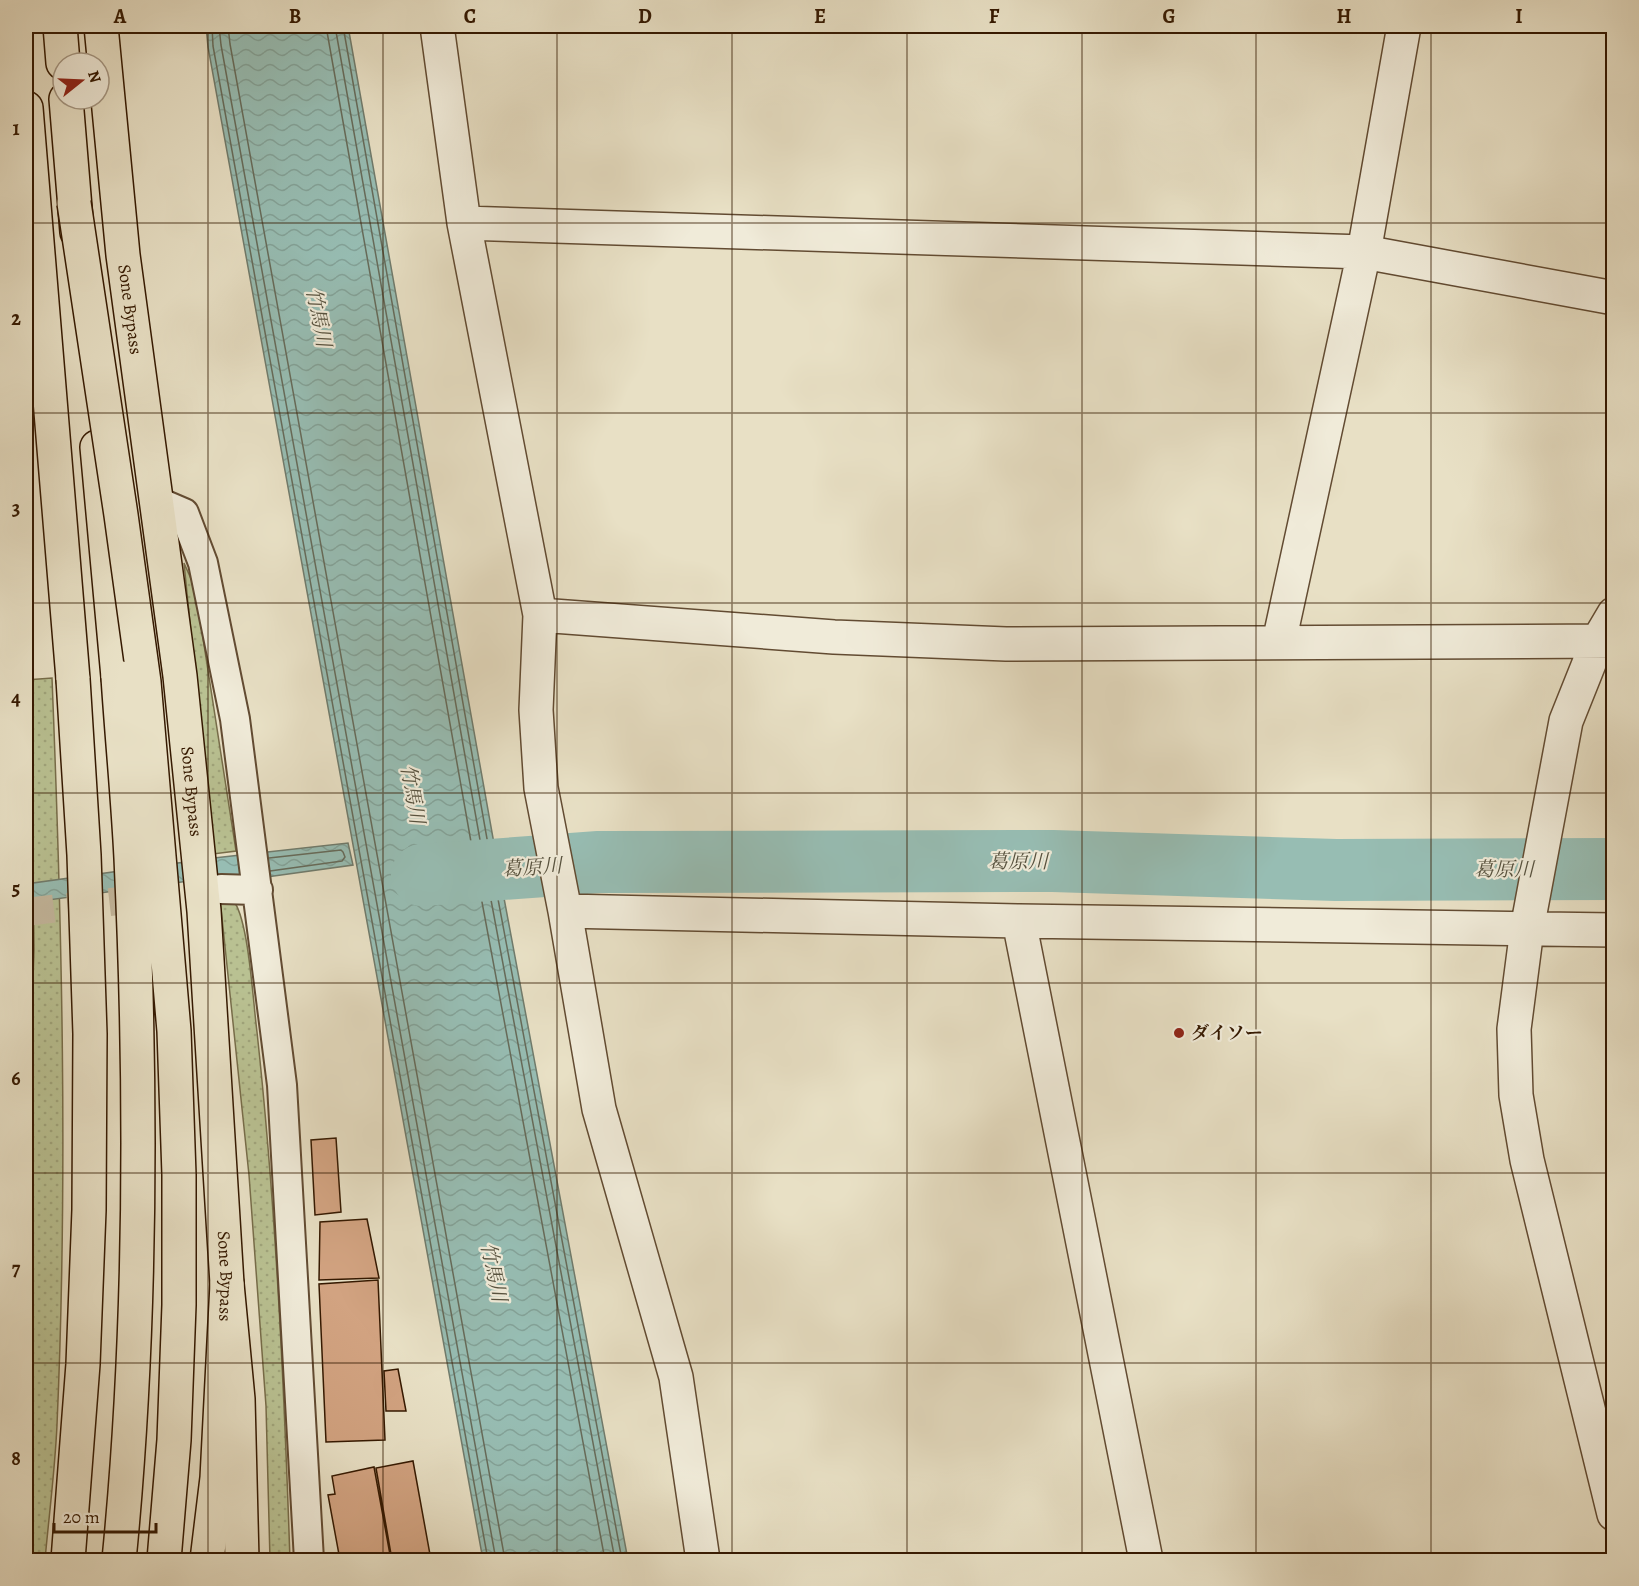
<svg xmlns="http://www.w3.org/2000/svg" width="1639" height="1586" font-family="Alegreya,'Noto Serif JP',serif">
	<style>
		.grass { fill: url(#grass-dots); stroke: #776d4a; stroke-width: 1.5 }
		.water { fill: url(#water-waves); stroke: #707b6c; stroke-width: 1.5 }
		.lines { fill: none; stroke-linecap: round; stroke-linejoin: round }
		.shore { stroke: #666b5a; stroke-width: 1.5 }
		.river { stroke: #97bdb3; stroke-width: 62 }
		.building { fill: #d2a381; stroke: #351901; stroke-width: 1.5 }
		.minor-tunnel { stroke: #c4b89e; stroke-width: 28; stroke-dasharray: 28 14; stroke-linecap: butt }
		.minor-casing { stroke: #624b32; stroke-width: 32 }
		.tertiary-casing { stroke: #624b32; stroke-width: 36 }
		.trunk-casing { stroke: #351901; stroke-width: 36 }
		.motorway-casing { stroke: #351901; stroke-width: 36 }
		.minor { stroke: #f0ebd9; stroke-width: 28 }
		.tertiary { stroke: #f0ebd9; stroke-width: 33 }
		.trunk { stroke: #e8e0c5; stroke-width: 33 }
		.motorway { stroke: #e8e0c5; stroke-width: 33 }
		.motorway-bridge-casing { stroke: #351901; stroke-width: 36; stroke-linecap: butt }
		.motorway-bridge { stroke: #e8e0c5; stroke-width: 33 }
		.grid { fill: none; stroke: #351901; stroke-width: 1.5; stroke-opacity: 0.55 }
		.poi-dot { fill: #8f2418; stroke: #f0ebd9; stroke-width: 2 }
		.labels { text-anchor: middle; stroke-width: 4.5; stroke-linejoin: round; paint-order: stroke }
		.street-label { font-size: 18px; fill: #351901; stroke: #f0ebd9 }
		.poi-label { font-size: 18px; font-weight: bold; fill: #351901; stroke: #f0ebd9; text-anchor: start }
		.water-label { font-size: 20px; font-style: italic; fill: #57523f; stroke: #f0ebd9 }
		.neatline { fill: none; stroke: #351901; stroke-width: 2 }
		.grid-label { font-size: 20px; text-anchor: middle; font-weight: bold; fill: #351901 }
	</style>
	<defs>
		<pattern id="grass-dots" width="8" height="8" patternUnits="userSpaceOnUse" patternTransform="scale(1.5)"><rect width="8" height="8" fill="#b9c192"/><path d="M2 2h.1M6 6h.1" fill="none" stroke="#a0a57c" stroke-width="1.8" stroke-linecap="round"/></pattern>
		<pattern id="water-waves" width="16" height="10" patternUnits="userSpaceOnUse" patternTransform="scale(1.5)"><rect width="16" height="10" fill="#97bdb3"/><path d="M0 5q4-4 8 0t8 0" fill="none" stroke="#83a298"/></pattern>
	</defs>
	<rect width="100%" height="100%" fill="#e8e0c5"/>
	<filter id="stains"><feTurbulence type="fractalNoise" baseFrequency=".00333" numOctaves="4"/><feColorMatrix values="0 0 0 0 .2 0 0 0 0 .09 0 0 0 0 .02 0 0 0 .5 -.17"/></filter>
	<radialGradient id="worn" r=".72"><stop offset=".6" stop-color="#630" stop-opacity="0"/><stop offset="1" stop-color="#630" stop-opacity=".3"/></radialGradient>
	<path class="grass" d="M184 563 192 581 200 619 236 851 213 854Z
		M52 678C62 927 68 1176 57 1425 55 1470 49 1515 45 1560H26V1183L34 950 32 797 26 680Z
		M220 899 235 903C249 925 253 1002 257 1032 276 1207 284 1384 290 1560H270L266 1406 249 1175Z"/>
	<path class="water" d="M206 26H348L498 866 628 1560H483L208 47Z
		M348 843 353 865 231 882 226 876 26 903V884L214 858Z"/>
	<g class="lines">
		<path class="shore" d="M212 26 213 46 488 1560
			M219 26 221 45 496 1560
			M228 26 230 44 505 1560
			M326 26 476 870 605 1560
			M335 26 485 868 615 1560
			M343 26 492 867 622 1560
			M269 858 341 850 343 852 345 857 342 861 270 871"/>
		<path class="river" d="M422 875 599 862 1053 861 1336 870 1614 869"/>
	</g>
	<path class="building" d="M336 1138 341 1212 315 1215 311 1140Z
		M367 1219 379 1278 319 1280 320 1222Z
		M378 1280 385 1440 326 1442 319 1284Z
		M398 1369 406 1411H386L384 1371Z
		M413 1461 431 1560H392L376 1468Z
		M374 1467 391 1560H340L328 1495 335 1494 332 1476Z"/>
	<g class="lines">
		<path class="minor-tunnel" d="M26 912 221 889"/>
		<defs>
			<path id="minor" d="M156 501 184 513 203 563 235 719 282 1085 309 1560
				M221 889 258 890"/>
			<path id="tertiary" d="M437 26 464 223 540 615 536 710 541 788 565 911 599 1109 676 1377 703 1560
				M464 223 1364 252 1614 298
				M1614 614 1598 641 1566 721 1527 929 1514 1029 1516 1095 1527 1160 1614 1514
				M540 615 834 637 1006 644 1614 641
				M1279 642 1364 252 1404 26
				M565 911 1019 921 1614 930
				M1019 921 1146 1560"/>
			<g id="trunk">
				<path id="s1" d="M101 26 123 255 180 676 204 911 227 1284 217 1478 207 1560"/>
			</g>
			<path id="motorway" d="M60 26 63 63
				M66 99 77 232
				M26 108 73 679
				M97 447 118 677
				M227 1284 238 1399 242 1560"/>
		</defs>
		<use href="#minor" class="minor-casing"/>
		<use href="#tertiary" class="tertiary-casing"/>
		<use href="#trunk" class="trunk-casing"/>
		<use href="#motorway" class="motorway-casing"/>
		<use href="#minor" class="minor"/>
		<use href="#tertiary" class="tertiary"/>
		<use href="#trunk" class="trunk"/>
		<use href="#motorway" class="motorway"/>
		<defs>
			<path id="motorway-bridge" d="M74 203 121 515 144 682 174 1031 179 1175V1305L174 1440 164 1560
				M118 677C122 738 128 798 131 858 142 1092 142 1328 119 1560
				M68 1560 83 1364 89 1210 90 1034 84 855 73 679"/>
		</defs>
		<use href="#motorway-bridge" class="motorway-bridge-casing"/>
		<use href="#motorway-bridge" class="motorway-bridge"/>
	</g>
	<path class="grid" d="M208 26V1560M383 26V1560M557 26V1560M732 26V1560M907 26V1560M1082 26V1560M1256 26V1560M1431 26V1560M26 223H1614M26 413H1614M26 603H1614M26 793H1614M26 983H1614M26 1173H1614M26 1363H1614"/>
	<circle class="poi-dot" cx="1179" cy="1033" r="6"/>
	<g class="labels">
		<g class="street-label">
			<text dy="6" stroke="none"><textPath href="#s1" startOffset="285">Sone Bypass</textPath></text>
			<text dy="6" stroke="none"><textPath href="#s1" startOffset="771">Sone Bypass</textPath></text>
			<text dy="6" stroke="none"><textPath href="#s1" startOffset="1257">Sone Bypass</textPath></text>
		</g>
		<g class="poi-label">
			<text x="1191" y="1039">ダイソー</text>
		</g>
		<g class="water-label">
			<text transform="translate(319 317) rotate(79)" y="7">竹馬川</text>
			<text transform="translate(413 794) rotate(80)" y="7">竹馬川</text>
			<text x="1018" y="868">葛原川</text>
			<text transform="translate(532 867) rotate(-4)" y="7">葛原川</text>
			<text x="1504" y="876">葛原川</text>
			<text transform="translate(494 1272) rotate(78)" y="7">竹馬川</text>
		</g>
	</g>
	<rect width="1639" height="1586" fill="none" stroke="#e8e0c5" stroke-width="66"/>
	<g transform="translate(81 81) rotate(72)"><circle r="28" fill="#f0ebd9" stroke="#a59783" stroke-width="1.5"/>
	<path d="M0-4.5L10 22L0 15L-10 22Z" fill="#8f2418"/>
	<text y="-9" font-size="16" font-weight="bold" text-anchor="middle" fill="#351901">N</text>
	</g>
	<path d="M54 1523v9h102v-9" fill="none" stroke="#351901" stroke-width="3"/>
	<text x="63" y="1523" font-size="18" fill="#351901" stroke="#f0ebd9" stroke-width="4.5" paint-order="stroke">20 m</text>
	<rect x="33" y="33" width="1573" height="1520" class="neatline"/>
	<g class="grid-label">
		<text x="120" y="23">A</text>
		<text x="295" y="23">B</text>
		<text x="470" y="23">C</text>
		<text x="645" y="23">D</text>
		<text x="820" y="23">E</text>
		<text x="994" y="23">F</text>
		<text x="1169" y="23">G</text>
		<text x="1344" y="23">H</text>
		<text x="1519" y="23">I</text>
		<text x="16" y="135">1</text>
		<text x="16" y="325">2</text>
		<text x="16" y="515">3</text>
		<text x="16" y="705">4</text>
		<text x="16" y="895">5</text>
		<text x="16" y="1085">6</text>
		<text x="16" y="1275">7</text>
		<text x="16" y="1465">8</text>
	</g>
	<rect width="100%" height="100%" filter="url(#stains)"/>
	<rect width="100%" height="100%" fill="url(#worn)"/>
</svg>
